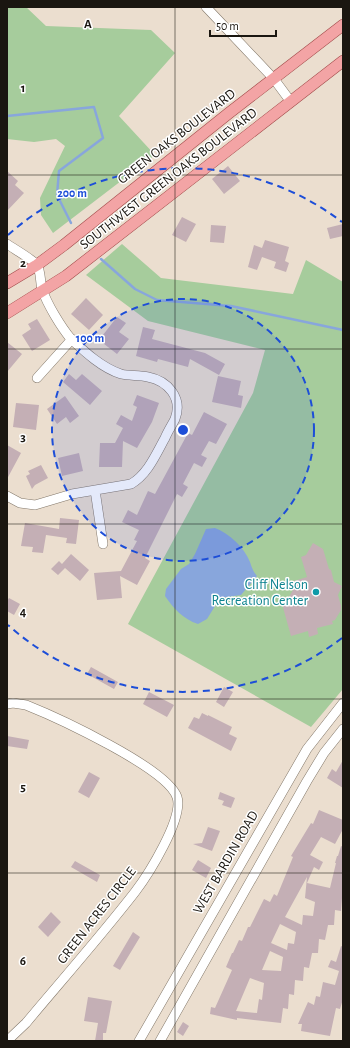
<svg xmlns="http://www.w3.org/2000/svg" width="350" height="1048" font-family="'Alegreya Sans',sans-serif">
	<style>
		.green { fill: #a6cc9c }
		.water { fill: #88a6dc }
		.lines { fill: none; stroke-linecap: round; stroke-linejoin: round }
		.stream { stroke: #88a6dc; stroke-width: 2.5 }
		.building { fill: #c4afb5; fill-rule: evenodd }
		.minor-casing { stroke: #83786a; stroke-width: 10 }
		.major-casing { stroke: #a24b4a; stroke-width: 12 }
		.minor { stroke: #fff; stroke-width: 9 }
		.major { stroke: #f3a4a5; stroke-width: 11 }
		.grid { fill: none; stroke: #1a1610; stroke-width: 1; stroke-opacity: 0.55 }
		.ring { fill: none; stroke: #1d4ed8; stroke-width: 2; stroke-dasharray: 7 5 }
		.culture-dot { fill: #0f9aa8; stroke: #fff; stroke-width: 1.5 }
		.labels { text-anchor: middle; stroke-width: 3; stroke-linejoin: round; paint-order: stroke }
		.street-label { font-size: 14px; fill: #1a1610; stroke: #fff }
		.culture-label { font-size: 14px; fill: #0d838f; stroke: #fff; text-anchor: end }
		.grid-label { font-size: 13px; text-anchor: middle; font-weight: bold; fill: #1a1610; stroke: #fff; stroke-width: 3; stroke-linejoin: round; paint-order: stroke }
		.centre { fill: #1d4ed8; stroke: #fff; stroke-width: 2 }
		.ring-label { font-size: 12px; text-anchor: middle; font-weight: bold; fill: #1d4ed8; stroke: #fff; stroke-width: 3; stroke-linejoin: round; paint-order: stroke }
	</style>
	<rect width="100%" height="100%" fill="#ebdecf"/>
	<path class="green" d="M7 7H26L46 26 151 30 175 53 119 116 155 155 53 233 41 215 40 198 65 146 56 139 34 142 7 139Z
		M122 244 161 278 293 294 306 260 343 282V689L311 727 128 624 253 393 265 350 148 321 86 275Z"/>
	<path class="water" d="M215 528C230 534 244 547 250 562 252 568 253 571 257 576L241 595 220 598 207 619 198 624C183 619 174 609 165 596L166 589 181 569 189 564 195 554 206 529Z"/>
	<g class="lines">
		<path class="stream" d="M7 116 94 107 103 138 59 171 57 195 71 223
			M101 259 135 289 157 300 231 306 343 330"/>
	</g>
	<path class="building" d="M228 166 240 181 224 194 212 179Z
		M7 171 18 181 15 185 24 193 7 211Z
		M182 217 196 224 186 242 172 235Z
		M343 224V236L330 239 327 228Z
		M211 225 226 226 224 243 210 242Z
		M265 240 289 247 285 261 289 263 286 272 274 268 276 262 262 257 257 270 248 267 254 245 262 248Z
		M86 298 103 315 89 330 71 314Z
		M117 317 126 323 119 332 129 339 117 354 99 340Z
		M37 319 50 340 32 351 22 335 31 329 28 324Z
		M143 327 155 330 152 339 205 353 225 364 219 375 190 359 188 367 158 359 157 362 136 356Z
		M7 342 22 354 7 372Z
		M69 374 76 380 82 374 102 391 90 405 63 382Z
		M218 376 241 381 238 395 243 396 241 408 212 402Z
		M137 395 159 403 152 422 137 448 123 441 122 467H99L100 443H115L123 428 116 424 121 415 132 421 137 407 133 405Z
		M65 396 79 416 70 423 66 417 57 424 47 409Z
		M16 403 39 405 36 430 13 427Z
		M204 412 227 424 216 444 209 441 201 455 207 458 202 467 194 463 183 484 188 487 182 497 177 494 145 558 150 561 137 585 120 576 122 598 97 600 94 573 121 571 137 541 134 540 139 530 122 522 128 510 137 515 148 491 155 494 188 433 192 435Z
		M7 445 21 453 7 479Z
		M79 453 83 471 62 476 58 458Z
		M41 465 48 478 35 485 32 489 26 476 30 474 28 471Z
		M60 518 79 520 76 544 66 543 67 538 46 535 43 553 32 552 33 547 21 546 25 523 59 529Z
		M313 543 323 549 329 569 331 570 334 582 342 586 338 595 341 606V610L335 620 332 621 333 624 317 628 318 634 309 637 308 631 291 636 282 604 290 601 289 597 293 590 291 582 307 577 301 557 306 555Z
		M71 554 89 570 80 581 65 568 58 575 51 569 59 561 62 564Z
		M9 598 20 604 14 615 7 611V601Z
		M91 667 118 682 114 689 87 674Z
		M224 687 233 692 224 707 216 702Z
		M149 692 174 705 167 717 143 704Z
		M202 713 208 716V715L232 727 229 734 237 738 231 751 188 728 194 717 199 719Z
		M7 736 29 740 27 749 7 746Z
		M343 760V788L327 778 332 769 336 772Z
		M89 772 100 778 89 798 78 792Z
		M220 792 235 798 231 808 222 805 224 801 218 799Z
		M319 810 343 820V829L335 844 321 837 310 855 323 862 319 870 314 867 307 883 330 888 336 863H335L337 856H338L341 846 343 847V898H342L341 911 335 910 334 925H328L325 940 319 939 318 953H312L309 968 304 967 303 981 295 980 294 995 289 994 288 1009 283 1008 281 1023 237 1018V1020L210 1014 211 1007 215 1008 232 970 226 967 232 953H233L239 940 242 941 248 927H250L264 899 270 902 274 894 277 896 293 857 291 856 311 823 313 824ZM307 877 305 898 315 902 313 916 303 915 302 925 285 917ZM280 924 296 932 294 944 288 943 287 950 271 943ZM270 951 283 957 281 971 262 970ZM250 978 264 983 262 1000 259 999 257 1013 236 1011Z
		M208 827 220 831 212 851 193 844 202 843Z
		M198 860 211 868 206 878 192 870Z
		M75 861 100 875 97 882 71 867Z
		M51 912 61 922 48 937 38 927Z
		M133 932 140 937 120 970 113 966Z
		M341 946 343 947V999L340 1009 336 1008 330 1036 301 1031 302 1024H298L308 1002 314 1005 316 996 320 997 323 982 335 985 339 971 328 967 331 960 336 962Z
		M88 997 112 1001 106 1033H103V1041H95L98 1023 84 1021Z
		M183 1022 189 1026 183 1036 177 1032Z"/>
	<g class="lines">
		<defs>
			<path id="minor" d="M206 7 274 79 291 102
				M7 244C14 249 32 259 37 265 41 271 40 282 42 289 47 304 61 327 71 339 85 352 102 368 121 374 129 376 139 375 148 377 168 381 183 398 175 419 172 425 168 431 165 438 156 454 148 474 131 484L72 494 35 505 20 503 7 496
				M37 378 72 339
				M95 490 103 544
				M7 704 13 703 26 705C56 717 167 768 177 797 184 818 148 875 135 892 100 937 62 980 26 1023L7 1041
				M139 1041 307 749 343 703
				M160 1041 307 781 324 753 343 729"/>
			<path id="major" d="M7 283 37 265 64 245 229 113 343 25
				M7 313 66 276 343 61"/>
		</defs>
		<use href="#minor" class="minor-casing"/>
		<use href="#major" class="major-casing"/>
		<use href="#minor" class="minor"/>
		<use href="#major" class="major"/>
	</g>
	<path class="grid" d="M175 7V1041M7 175H343M7 349H343M7 524H343M7 699H343M7 873H343"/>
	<circle cx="183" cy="430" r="131" fill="#1d4ed8" fill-opacity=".12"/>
	<g class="ring">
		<circle cx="183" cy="430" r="131"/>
		<path d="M342 638A262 262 0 0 1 8 625M8 235A262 262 0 0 1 342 222"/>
	</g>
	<circle class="culture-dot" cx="316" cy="592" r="4"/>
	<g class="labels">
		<g class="street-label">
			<text transform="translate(176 136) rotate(-38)" y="5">GREEN OAKS BOULEVARD</text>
			<text transform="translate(168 178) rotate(-38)" y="5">SOUTHWEST GREEN OAKS BOULEVARD</text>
			<text transform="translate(225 862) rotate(-60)" y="5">WEST BARDIN ROAD</text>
			<text transform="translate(96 915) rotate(-52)" y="5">GREEN ACRES CIRCLE</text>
		</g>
		<g class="culture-label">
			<text x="308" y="589">Cliff Nelson<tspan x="308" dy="16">Recreation Center</tspan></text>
		</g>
	</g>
	<g class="grid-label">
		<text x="88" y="28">A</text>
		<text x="23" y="92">1</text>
		<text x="23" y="267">2</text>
		<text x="23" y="441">3</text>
		<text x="23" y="616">4</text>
		<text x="23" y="791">5</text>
		<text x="23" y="965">6</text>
	</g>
	<circle cx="183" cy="430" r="6" class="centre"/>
	<g class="ring-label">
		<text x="72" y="197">200 m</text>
		<text x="90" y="342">100 m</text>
	</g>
	<rect width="350" height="1048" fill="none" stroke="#1a1610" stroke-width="16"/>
	<path d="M210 30v6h66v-6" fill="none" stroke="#1a1610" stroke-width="2"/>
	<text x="216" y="30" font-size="12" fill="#1a1610" stroke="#ffffff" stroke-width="3" paint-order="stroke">50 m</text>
</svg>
